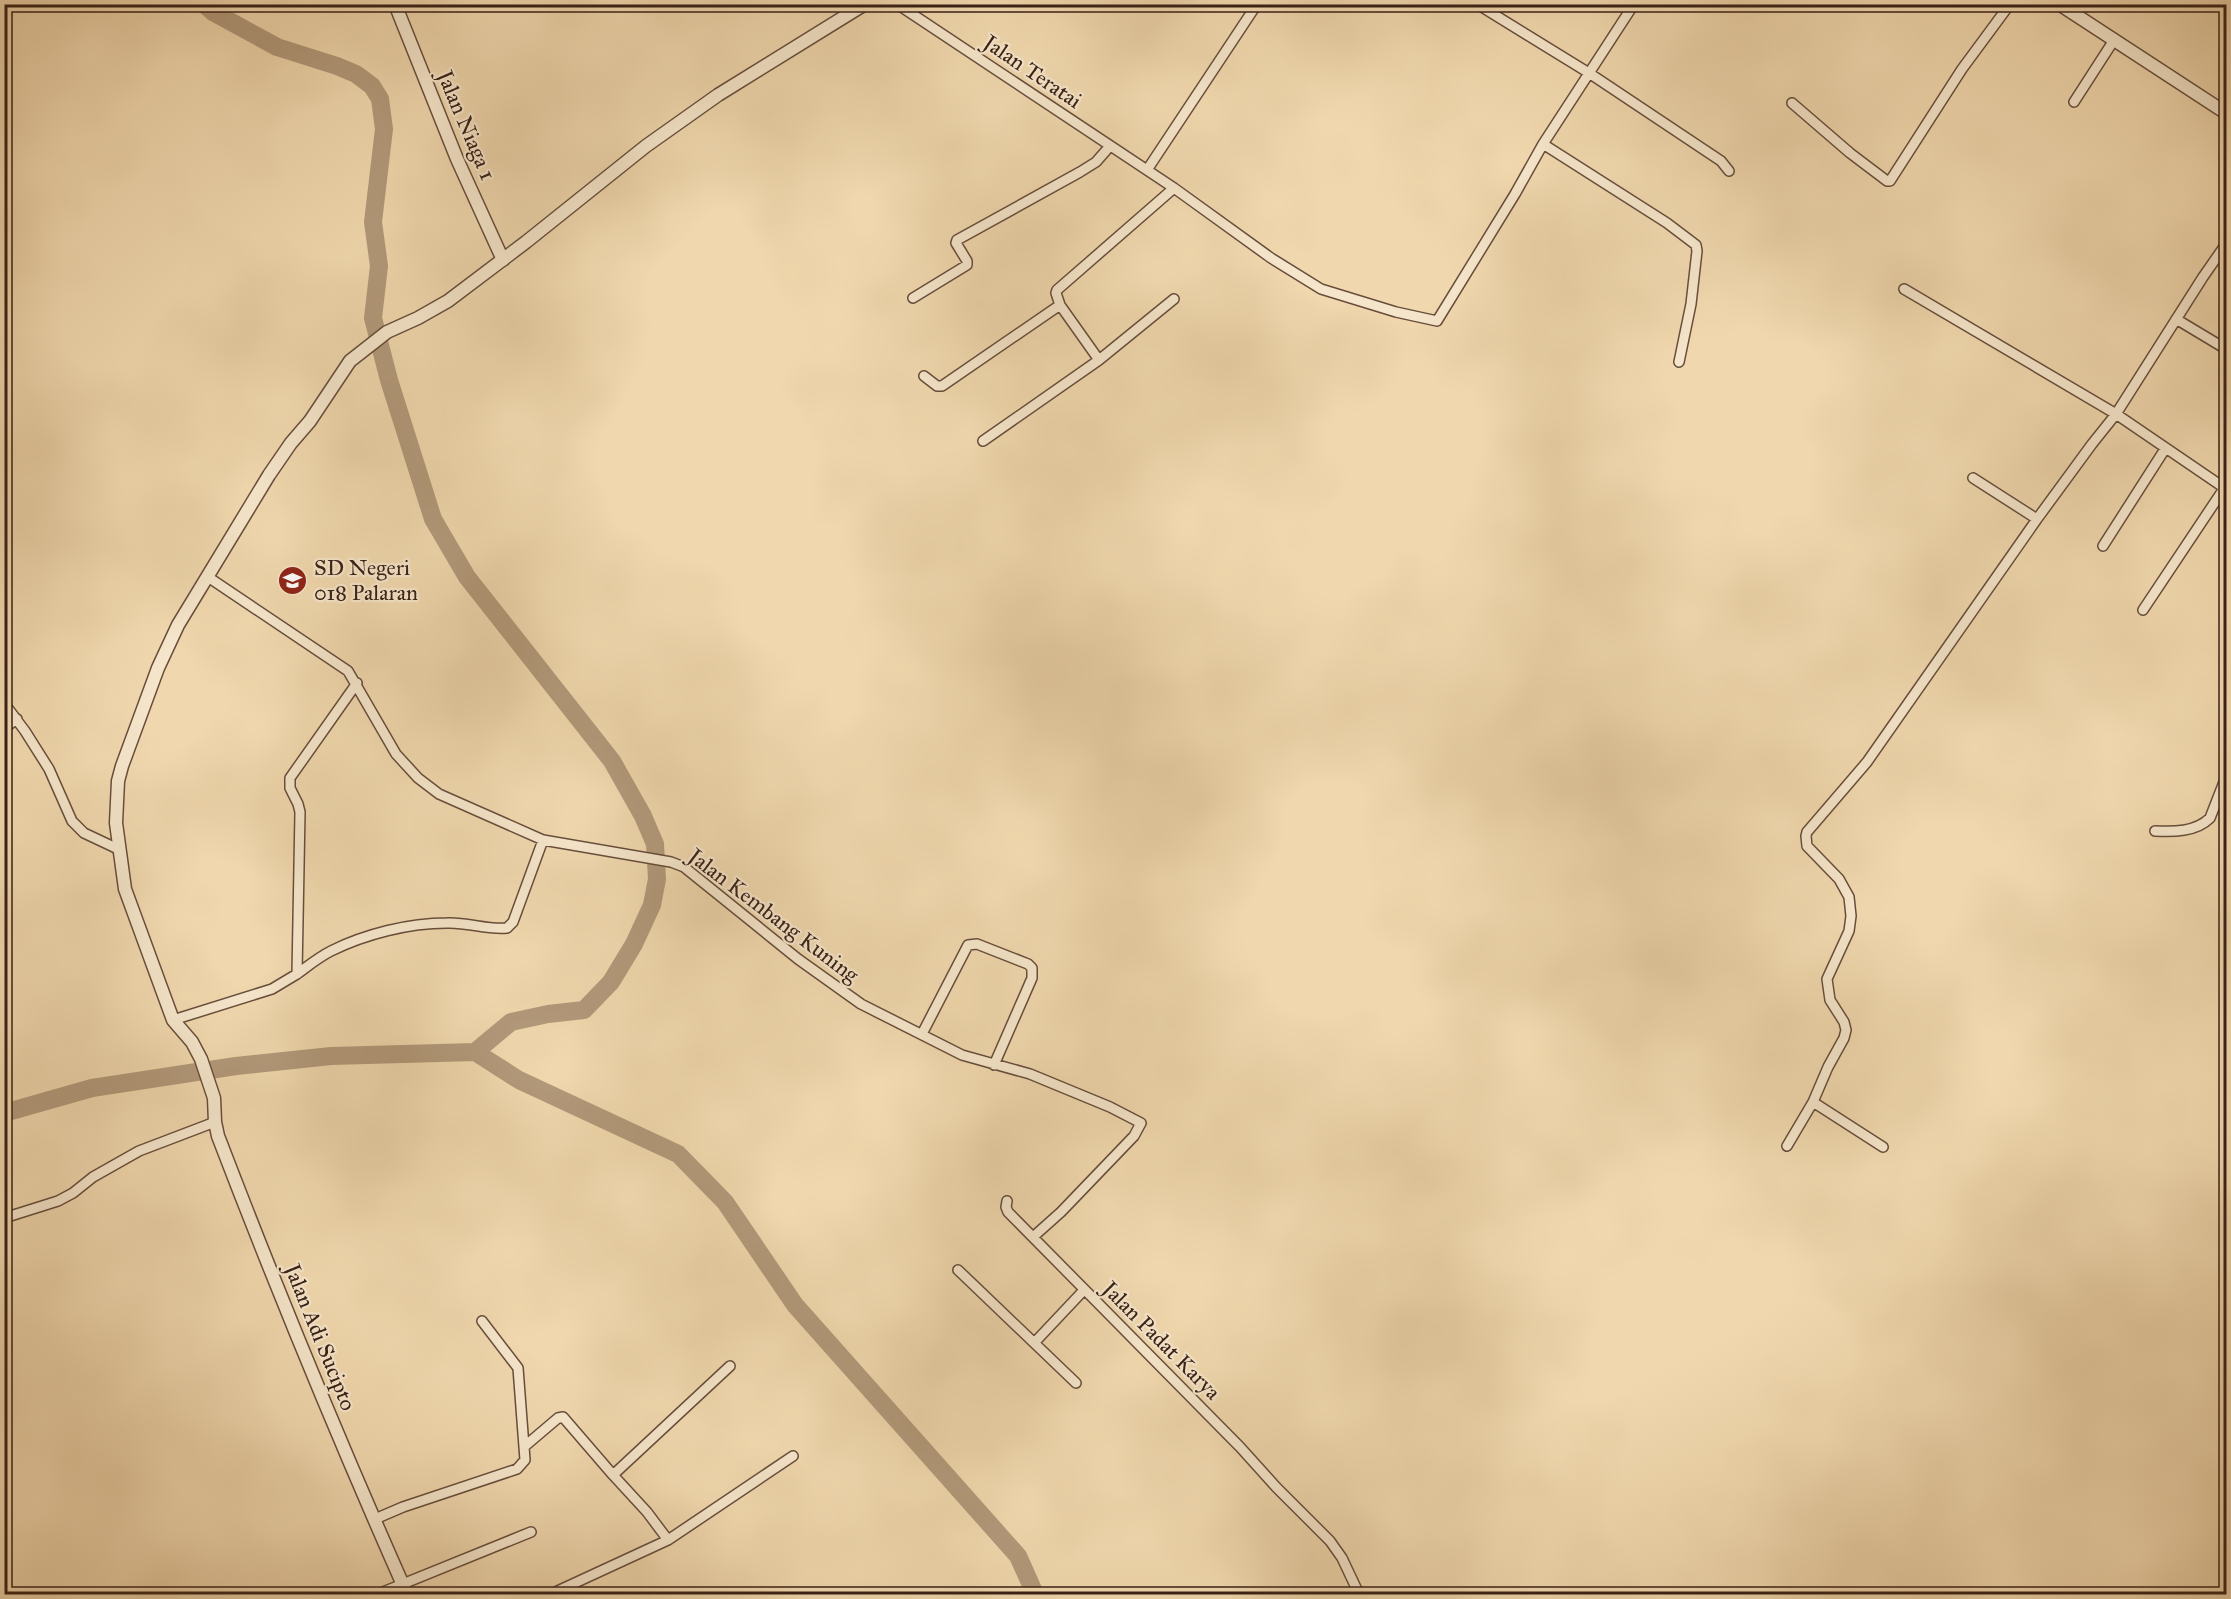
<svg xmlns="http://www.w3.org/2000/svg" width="2231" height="1599" font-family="'IM FELL Great Primer',serif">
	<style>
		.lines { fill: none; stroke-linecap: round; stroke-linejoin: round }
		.river { stroke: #b2997a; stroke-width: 18 }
		.minor-casing { stroke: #674e3c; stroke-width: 12 }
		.tertiary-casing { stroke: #674e3c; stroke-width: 15 }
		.minor { stroke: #f5e5ca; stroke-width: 9 }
		.tertiary { stroke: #f5e5ca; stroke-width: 12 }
		.labels { text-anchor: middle; stroke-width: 4.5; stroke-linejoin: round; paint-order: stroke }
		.street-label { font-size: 22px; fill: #392117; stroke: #f5e5ca }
		.poi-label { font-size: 22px; fill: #392117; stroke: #f5e5ca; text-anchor: start }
	</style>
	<rect width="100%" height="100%" fill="#f0d7ad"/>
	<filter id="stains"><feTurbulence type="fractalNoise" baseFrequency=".00333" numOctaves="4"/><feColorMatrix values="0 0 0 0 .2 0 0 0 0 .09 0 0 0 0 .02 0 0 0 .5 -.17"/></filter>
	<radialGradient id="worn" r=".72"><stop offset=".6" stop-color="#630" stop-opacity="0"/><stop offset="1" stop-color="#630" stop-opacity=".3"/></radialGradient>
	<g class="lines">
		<path class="river" d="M204 4 213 12 277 47 337 66 356 74 372 86 380 99 384 129 373 222 379 266 373 318 389 380 433 519 467 577 612 761 643 816 655 844 657 879 652 905 634 944 611 982 584 1010 548 1014 511 1022 475 1052
			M4 1113 92 1088 236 1066 331 1056 475 1052 519 1080 678 1154 725 1202 795 1305 1018 1556 1035 1594"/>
		<defs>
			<path id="minor" d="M897 4 1174 188 1271 258 1321 289 1396 312 1437 321 1515 194 1543 144 1634 4
				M1477 4 1589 73 1721 161 1729 171
				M2074 102 2114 40
				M1792 103 1850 153 1887 181H1890L1962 69 2010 4
				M1543 144 1667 223 1696 245 1697 251 1691 304 1679 362
				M1147 170 1257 4
				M1174 188 1057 290 1056 293 1060 305 1099 360 1174 299
				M1904 289 2116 414 2226 489
				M913 298 967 265V261L956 243 957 240 1080 172 1096 162 1110 146
				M2176 319 2226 349
				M924 376 937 386H942L1060 305
				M983 441 1099 360
				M1973 478 2037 519
				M2103 546 2165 449
				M208 577 348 671 396 754 418 778 439 794 543 840 671 862 684 867 798 959 861 1004 962 1055 1030 1074 1110 1107 1141 1123 1134 1136 1061 1212 1033 1237
				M2143 610 2225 487
				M4 703 25 731 49 769 72 821 84 833 118 849
				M4 728 17 719
				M2155 831C2173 832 2196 832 2210 818L2226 777
				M297 974C308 966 319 957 331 951 365 934 409 923 447 923 467 922 487 930 507 928L513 922 543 840
				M173 1020 272 989 297 974 300 812 298 804 290 788V778L357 683
				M922 1034 968 945 977 944 1028 964 1032 968V978L994 1065
				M1813 1102 1883 1147
				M1787 1146 1813 1102 1828 1067 1844 1038 1846 1030 1844 1022 1830 1000 1827 979 1849 931 1851 916 1849 897 1839 879 1807 846 1806 836 1807 832 1867 762 2037 519 2092 444 2116 414 2203 277 2226 244
				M1007 1201 1006 1207 1008 1212 1240 1447 1276 1487 1330 1541 1342 1558 1359 1594
				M4 1218 58 1201 73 1193 93 1177 139 1151 215 1122
				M958 1270 1076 1383
				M1035 1342 1084 1290
				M525 1446 558 1418 563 1417 613 1475
				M375 1519 403 1507 517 1469 525 1460 518 1368 482 1321
				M668 1540 647 1512 613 1475 730 1366
				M378 1594 531 1532
				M551 1594 668 1540 793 1456"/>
			<path id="tertiary" d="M395 4 457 159 503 260
				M2059 4 2226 113
				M407 1594C340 1443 277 1290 218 1136L215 1122 214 1098 201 1059 192 1042 173 1020 125 889 116 823 118 781 122 766 158 668 178 625 269 475 291 443 310 421 350 361 387 332 418 318 448 301 526 242 646 146 718 95 865 4"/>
		</defs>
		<use href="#minor" class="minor-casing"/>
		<use href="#tertiary" class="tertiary-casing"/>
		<use href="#minor" class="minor"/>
		<use href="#tertiary" class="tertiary"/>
	</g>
	<defs>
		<symbol id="school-disc" viewBox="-11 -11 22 22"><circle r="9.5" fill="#8f2418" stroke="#f5e5ca"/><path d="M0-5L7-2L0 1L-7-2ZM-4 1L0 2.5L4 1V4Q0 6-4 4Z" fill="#fff"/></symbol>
	</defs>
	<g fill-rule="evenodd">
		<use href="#school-disc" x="276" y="564" width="33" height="33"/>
	</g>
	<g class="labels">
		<g class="street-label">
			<text transform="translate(1033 71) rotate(34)" y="8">Jalan Teratai</text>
			<text transform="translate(467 125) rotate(67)" y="8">Jalan Niaga 1</text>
			<text transform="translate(774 915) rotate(37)" y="8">Jalan Kembang Kuning</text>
			<text transform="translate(321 1337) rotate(68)" y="8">Jalan Adi Sucipto</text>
			<text transform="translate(1162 1340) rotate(45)" y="8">Jalan Padat Karya</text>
		</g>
		<g class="poi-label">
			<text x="314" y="575">SD Negeri<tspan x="314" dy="25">018 Palaran</tspan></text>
		</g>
	</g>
	<rect width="2231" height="1599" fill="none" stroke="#f0d7ad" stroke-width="24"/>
	<rect x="6" y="6" width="2219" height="1587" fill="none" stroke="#392117" stroke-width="3"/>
	<rect x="12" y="12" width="2207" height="1575" fill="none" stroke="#392117" stroke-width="1.5"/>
	<rect width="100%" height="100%" filter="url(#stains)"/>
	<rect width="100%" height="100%" fill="url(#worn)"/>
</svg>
